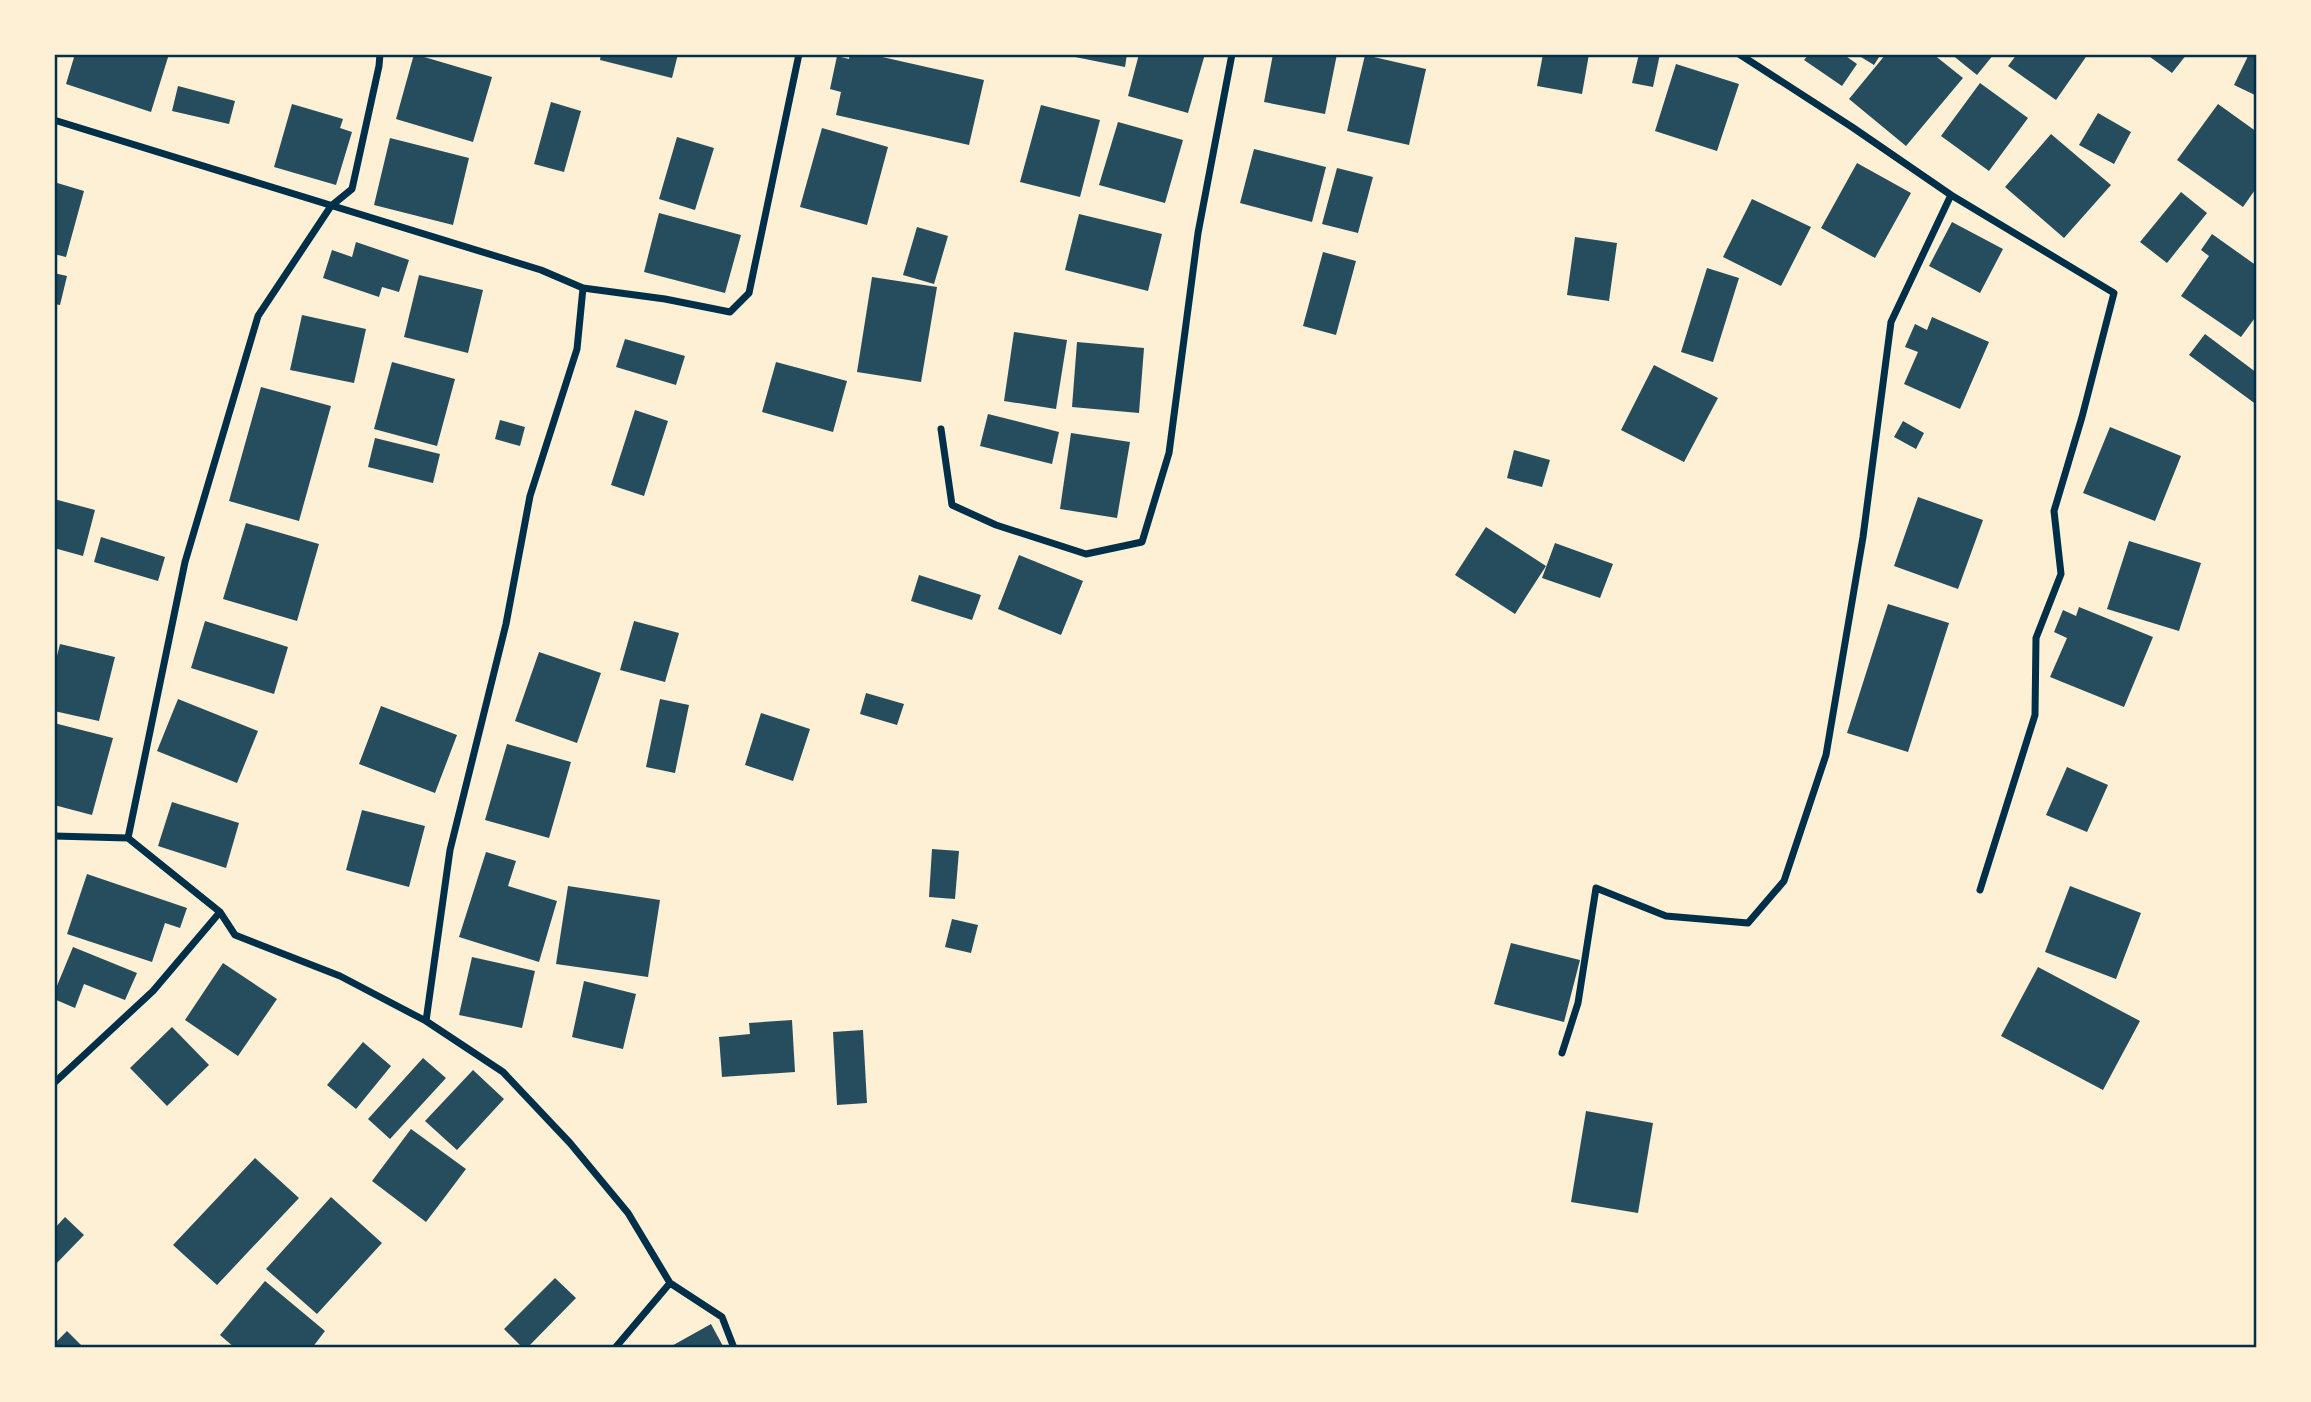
<svg xmlns="http://www.w3.org/2000/svg" width="2311" height="1402" font-family="Barlow,sans-serif">
	<style>
		.building { fill: #264d5e }
		.lines { fill: none; stroke-linecap: round; stroke-linejoin: round }
		.minor { stroke: #003049; stroke-width: 7 }
		.neatline { fill: none; stroke: #003049; stroke-width: 2.5 }
	</style>
	<rect width="100%" height="100%" fill="#fdf0d5"/>
	<path class="building" d="M75 54H169L151 112 66 84Z
		M414 54 492 77 473 142 396 119Z
		M601 54H678L672 78 600 60Z
		M850 54H869L984 80 969 145 836 115 841 92 830 89 837 56 849 59Z
		M1060 54H1127L1125 67Z
		M1139 54H1205L1188 113 1128 96Z
		M1273 54H1337L1325 114 1264 102Z
		M1543 54H1589L1582 94 1537 86Z
		M1639 54H1660L1653 87 1632 83Z
		M1809 54H1843L1857 64 1842 86 1804 60Z
		M1856 54H1881L1874 65Z
		M1886 54H1933L1963 78 1906 146 1849 99Z
		M1951 54H1994L1977 75Z
		M2017 54H2088L2056 100 2008 66Z
		M2146 54H2187L2172 73Z
		M2249 54H2257V96L2234 85Z
		M1365 55 1426 69 1409 145 1347 131Z
		M1676 64 1739 84 1717 151 1655 131Z
		M1980 83 2028 118 1989 171 1941 136Z
		M178 86 235 101 229 124 172 111Z
		M551 102 581 111 564 172 534 164Z
		M292 104 343 119 340 128 352 132 336 185 274 167Z
		M2218 104 2257 132V187L2243 207 2177 160Z
		M1041 105 1100 120 1080 197 1020 182Z
		M2098 113 2131 132 2114 164 2079 145Z
		M1118 122 1183 140 1165 203 1099 185Z
		M822 128 888 147 867 225 800 207Z
		M2051 134 2111 185 2064 238 2005 187Z
		M677 137 714 148 695 210 659 199Z
		M390 138 469 158 453 225 374 205Z
		M1254 149 1326 167 1312 222 1240 203Z
		M1857 163 1911 193 1875 258 1821 228Z
		M1337 168 1373 177 1358 233 1322 224Z
		M54 182 84 191 66 257 54 254Z
		M2181 192 2207 213 2167 263 2140 242Z
		M1752 199 1811 227 1781 286 1723 257Z
		M659 213 741 235 725 293 644 272Z
		M1079 214 1162 234 1148 291 1065 270Z
		M1952 222 2003 249 1980 293 1929 266Z
		M917 227 948 236 934 284 903 275Z
		M2212 234 2257 266V315L2241 337 2181 296 2209 256 2201 250Z
		M1575 237 1617 243 1609 301 1567 295Z
		M356 242 409 260 399 292 382 287 379 297 323 278 332 250 352 257Z
		M1323 252 1356 261 1336 335 1303 326Z
		M1707 268 1739 278 1713 362 1681 352Z
		M54 273 67 276 60 305 54 304Z
		M419 275 483 290 468 353 404 337Z
		M872 277 937 287 921 382 857 372Z
		M302 315 366 329 354 383 290 370Z
		M1932 317 1989 342 1960 409 1904 384 1918 352 1905 347 1915 324 1927 330Z
		M1014 332 1067 340 1056 409 1004 401Z
		M2205 334 2257 373V405L2189 355Z
		M625 339 685 356 676 385 616 367Z
		M1077 342 1144 348 1139 413 1072 407Z
		M392 362 455 379 437 446 374 429Z
		M776 362 847 381 833 432 762 412Z
		M1654 365 1718 398 1684 462 1621 430Z
		M261 387 331 406 299 521 229 501Z
		M635 410 668 421 644 496 611 485Z
		M988 414 1059 432 1052 464 980 446Z
		M500 420 525 427 520 446 495 439Z
		M1903 421 1924 433 1916 449 1894 437Z
		M2110 427 2181 456 2155 521 2083 493Z
		M1071 433 1130 442 1117 518 1060 509Z
		M375 438 440 454 433 483 368 467Z
		M1514 450 1550 460 1542 487 1507 478Z
		M1918 497 1983 520 1958 589 1894 566Z
		M54 499 95 510 83 556 54 548Z
		M246 523 319 544 297 621 223 599Z
		M1486 527 1546 566 1515 614 1455 575Z
		M101 537 165 557 158 581 94 562Z
		M2129 541 2201 563 2179 631 2107 609Z
		M1555 543 1613 564 1600 598 1542 578Z
		M1019 555 1083 581 1061 635 998 609Z
		M919 575 981 595 972 620 911 601Z
		M1888 604 1949 623 1908 752 1847 733Z
		M2079 607 2153 637 2124 707 2050 677 2067 638 2054 632 2063 610 2076 616Z
		M205 621 288 647 274 694 191 668Z
		M634 621 679 633 665 682 620 670Z
		M60 644 115 657 99 721 54 711V668Z
		M539 652 601 673 577 743 515 721Z
		M866 693 904 704 897 725 860 714Z
		M178 699 258 731 237 783 157 751Z
		M660 699 689 705 675 773 646 767Z
		M381 706 457 735 435 793 359 764Z
		M761 713 810 729 793 781 745 765Z
		M54 723 113 738 92 815 54 805Z
		M507 744 571 762 549 838 485 820Z
		M2067 767 2108 785 2087 832 2046 815Z
		M172 802 239 823 226 868 158 846Z
		M362 810 425 826 409 887 346 870Z
		M932 849 959 851 955 899 929 897Z
		M486 852 516 861 508 886 557 901 539 962 459 937Z
		M87 874 187 908 180 928 165 923 152 962 67 934Z
		M568 886 660 900 648 977 556 964Z
		M2070 886 2141 913 2116 979 2045 952Z
		M952 919 978 925 971 953 945 947Z
		M1511 943 1580 960 1564 1022 1494 1004Z
		M73 947 137 973 125 1000 84 984 75 1008 54 999V993Z
		M472 957 535 971 522 1028 459 1015Z
		M223 963 277 999 238 1056 185 1020Z
		M2038 967 2140 1021 2103 1090 2001 1036Z
		M584 981 636 994 623 1049 572 1037Z
		M792 1020 795 1072 722 1077 719 1037 750 1034 749 1023Z
		M172 1027 209 1065 167 1106 130 1068Z
		M863 1030 867 1103 837 1105 833 1032Z
		M363 1042 391 1066 356 1109 327 1085Z
		M423 1058 446 1078 390 1139 368 1119Z
		M473 1070 504 1099 457 1150 425 1121Z
		M1586 1111 1653 1123 1638 1213 1571 1202Z
		M411 1129 466 1169 426 1222 372 1181Z
		M255 1158 299 1198 217 1285 173 1245Z
		M331 1197 382 1243 317 1314 266 1269Z
		M65 1217 84 1235 54 1266V1229Z
		M555 1278 576 1298 527 1348H523L504 1329Z
		M265 1281 325 1331 312 1348H235L220 1335Z
		M711 1324 724 1348H668Z
		M67 1331 84 1348H54V1344Z"/>
	<g class="lines">
		<path class="minor" d="M54 120 541 270 583 288 665 299 730 312 749 293 799 54
			M1951 195 2114 293 2082 417 2054 511 2061 574 2036 638 2035 715 1980 890
			M941 429 952 505 996 525 1086 554 1142 542 1169 453 1198 233 1232 54
			M54 836 128 838
			M220 912 128 838 185 562 258 316 331 206 352 189 379 66 380 54
			M426 1021 450 850 506 624 530 496 577 349 583 288
			M1562 1053 1578 1003 1596 888 1666 916 1748 923 1784 881 1826 755 1863 537 1891 322 1951 195 1852 127 1739 54
			M54 1083 153 991 220 912 235 935 340 976 426 1021 503 1072 570 1143 628 1213 670 1283 722 1317 734 1348
			M615 1348 670 1283"/>
	</g>
	<rect width="2311" height="1402" fill="none" stroke="#fdf0d5" stroke-width="112"/>
	<rect x="56" y="56" width="2199" height="1290" class="neatline"/>
</svg>
